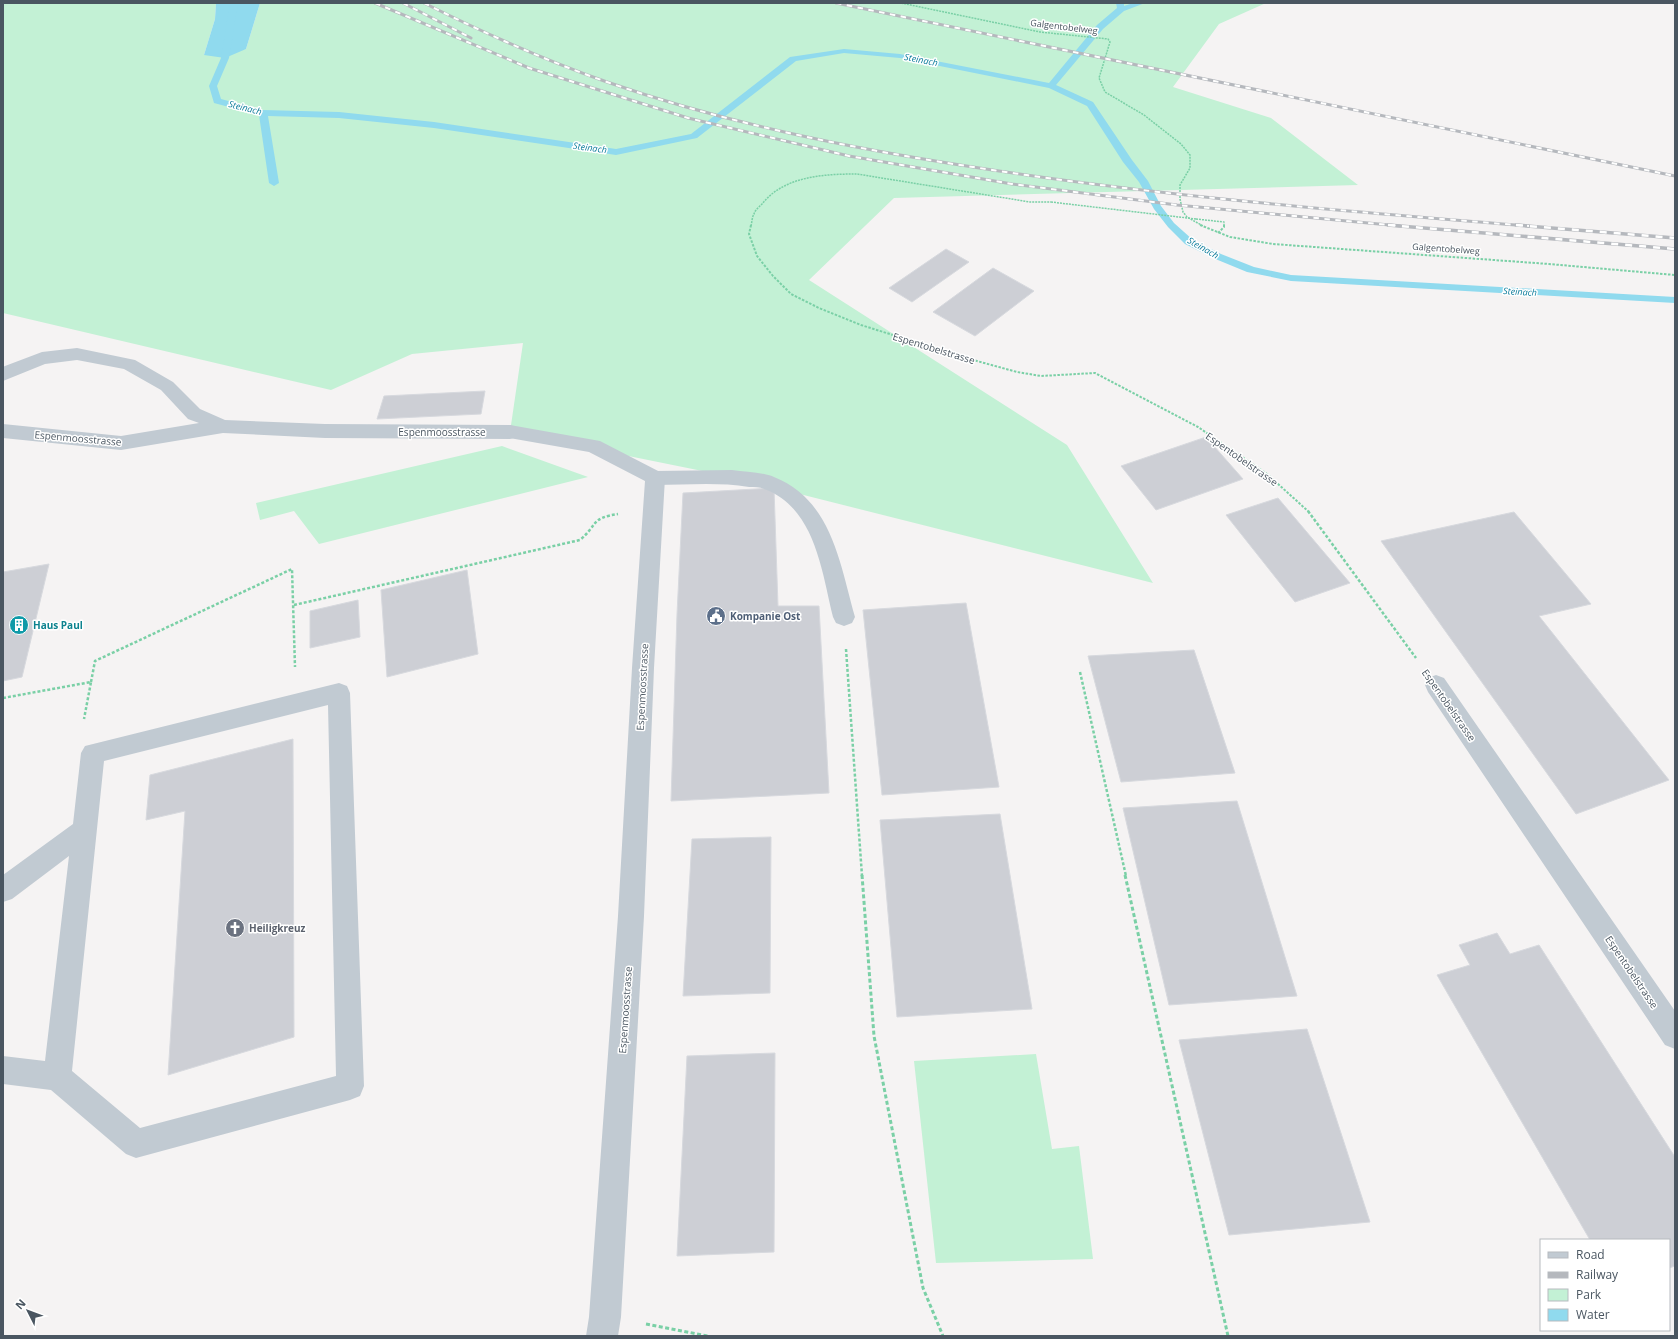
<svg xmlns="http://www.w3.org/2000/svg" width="1678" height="1339" font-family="'Open Sans',sans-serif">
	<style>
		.green { fill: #c3f1d5 }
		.water { fill: #90daee }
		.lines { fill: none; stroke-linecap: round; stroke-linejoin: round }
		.stream { fill: #90daee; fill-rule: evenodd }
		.building { fill: #cdcfd5; stroke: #d7d9de }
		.path-far3 { stroke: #7ad0a6; stroke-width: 1.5; stroke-dasharray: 2 1; stroke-linecap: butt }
		.path-far2 { stroke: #7ad0a6; stroke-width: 2; stroke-dasharray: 2.5 1.5; stroke-linecap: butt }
		.path-far1 { stroke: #7ad0a6; stroke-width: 2.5; stroke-dasharray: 3 2; stroke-linecap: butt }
		.path { stroke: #7ad0a6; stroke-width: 3; stroke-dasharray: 4 2.5; stroke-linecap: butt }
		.service { fill: #c1cad2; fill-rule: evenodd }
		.minor { fill: #c1cad2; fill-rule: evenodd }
		.rail-far1-casing { stroke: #b5b8bd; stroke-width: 3 }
		.rail-casing { stroke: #b5b8bd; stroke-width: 3.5 }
		.rail-far1 { stroke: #fff; stroke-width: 2; stroke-dasharray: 5.5; stroke-linecap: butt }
		.rail { stroke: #fff; stroke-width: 2.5; stroke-dasharray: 7; stroke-linecap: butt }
		.path-bridge { stroke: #7ad0a6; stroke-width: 1.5; stroke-dasharray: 2 1; stroke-linecap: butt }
		.labels { text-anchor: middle; stroke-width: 3; stroke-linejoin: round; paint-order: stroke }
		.far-street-label { font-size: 9px; fill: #4a5661; stroke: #fff }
		.far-water-label { font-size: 9px; font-style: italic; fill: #0c7c9b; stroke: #fff }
		.street-label { font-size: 10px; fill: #4a5661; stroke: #fff }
		.service-label { font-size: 10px; font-weight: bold; fill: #4e5e75; stroke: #fff; text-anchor: start }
		.culture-label { font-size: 10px; font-weight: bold; fill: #0d838f; stroke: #fff; text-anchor: start }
		.worship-label { font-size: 10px; font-weight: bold; fill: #5b616d; stroke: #fff; text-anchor: start }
	</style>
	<rect width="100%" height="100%" fill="#f5f3f3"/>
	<path class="green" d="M3 3H216L215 19 204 55 246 49 260 3H1266L1219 24 1173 87 1271 118 1358 185 894 198 809 280 1067 445 1153 583 732 477 510 432 523 343 412 354 331 390 3 313Z
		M502 446 588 477 319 544 294 511 260 520 256 503Z
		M1036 1054 1052 1149 1079 1146 1093 1259 936 1263 914 1061Z"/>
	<path class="water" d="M216 3H260L246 49 225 58 204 55 215 19Z"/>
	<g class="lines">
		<path class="stream" d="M230 3H238L229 58 217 86 221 99 263 110 339 112 434 122 616 149 691 134 790 57 844 49 900 54 1049 83 1097 25 1117 8 1116 3H1124V6L1133 3H1145L1124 11 1103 29 1056 85 1093 102 1132 160 1148 181 1161 206 1174 223 1193 240 1221 254 1254 267 1291 275 1675 297V303L1291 281 1247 272 1213 258 1185 244 1168 227 1154 209 1139 182 1123 162 1087 106 1049 88 900 58 844 53 796 61 697 138 616 155 434 128 339 118 268 116 279 183 274 186 269 183 259 115 214 103 209 86 221 58Z"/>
	</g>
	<path class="building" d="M946 249 969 262 912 302 889 288Z
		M993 268 1034 291 975 336 933 312Z
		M485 391 481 414 377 419 384 396Z
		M1206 437 1243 479 1156 510 1121 466Z
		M774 488 778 606H819L829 793 671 801 677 614 683 493Z
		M1278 498 1350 583 1295 602 1226 515Z
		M1514 512 1591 604 1539 616 1669 780 1576 814 1381 541Z
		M49 564 22 677 3 681V572Z
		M467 570 478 654 387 677 381 590Z
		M358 600 360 637 310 648V611Z
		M966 603 999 787 882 795 863 610Z
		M1194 650 1235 773 1121 782 1088 656Z
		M293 739 294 1037 168 1075 185 811 146 820 150 775Z
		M1237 801 1297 996 1169 1005 1123 808Z
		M1000 814 1032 1009 897 1017 880 820Z
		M771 837 770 993 683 996 692 839Z
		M1497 933 1510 954 1539 945 1675 1157V1266L1669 1268V1240H1590L1437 975 1470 965 1459 945Z
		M1307 1029 1370 1222 1229 1235 1179 1040Z
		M775 1053 774 1252 677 1256 687 1056Z"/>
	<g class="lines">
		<path class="path-far3" d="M901 3 1040 32 1108 39 1110 42 1099 78 1105 92 1144 115 1181 144 1190 155V168L1180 185V199L1183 212 1187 217 1203 226
			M1196 219 1224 222V226
			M751 226C752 222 752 217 754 214 755 210 759 207 762 204 784 176 824 174 857 174L1030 202H1051"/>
		<path class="path-far2" d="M751 225 749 234 757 256 773 276 791 294 819 308 861 325 966 358 1017 372 1041 376 1095 373 1198 427 1267 474 1309 512
			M1200 225 1230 237 1273 244 1549 264 1675 275
			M1218 233 1224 227V225"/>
		<path class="path-far1" d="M1308 511 1416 658
			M294 605 580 540C598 525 590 518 618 514
			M846 649 862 876
			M1080 672 1126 876
			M91 682 95 661 292 569 295 667
			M3 698 91 682 84 719"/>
		<path class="path" d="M862 875 874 1036 923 1288 943 1336
			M1125 875 1228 1336
			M646 1324 708 1336"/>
		<path class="service" d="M77 348 135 360 173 382 200 409 225 420 325 424 510 425 517 427 519 432 517 437 510 439 325 438 223 433 121 450 3 438V424L121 436 199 423 188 419 161 390 124 369 77 360 45 364 3 381V367L5 366 42 352Z
			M732 470C746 472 762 472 774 477 832 500 840 564 855 617L852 623 844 626 836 623 833 617C822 572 815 507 764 489 760 487 754 487 749 487 718 482 686 485 655 485L648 483 645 478 648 473 655 471Z
			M339 683 347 686 350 693 364 1086 360 1096 350 1100 136 1158 126 1154 51 1090 3 1084V1056L45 1061 69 856 12 899 3 902V875L73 824 81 753 85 746ZM328 705 336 1076 140 1128 72 1071 104 761Z"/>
		<path class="minor" d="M510 425 600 441 662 473 665 478 654 668 644 916 621 1317 618 1336H586L589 1317 618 916 632 668 645 481 589 452 503 437 501 432 503 427Z
			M1436 675 1444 678 1675 1011V1049L1665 1045 1428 692 1425 685 1428 678Z"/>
		<defs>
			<path id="rail-far1" d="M375 3 529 68 688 118 849 156 1012 184 1177 205 1400 226
				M403 3 471 38
				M424 3C484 33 544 60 607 82 725 123 849 148 973 167 1157 196 1343 211 1529 226
				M836 3 1675 176"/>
			<path id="rail" d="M1388 225 1675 249
				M1516 225 1675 238"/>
		</defs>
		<use href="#rail-far1" class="rail-far1-casing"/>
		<use href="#rail" class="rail-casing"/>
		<use href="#rail-far1" class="rail-far1"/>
		<use href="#rail" class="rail"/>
		<path class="path-bridge" d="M1051 202 1196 219"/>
	</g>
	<defs>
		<symbol id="civic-disc" viewBox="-11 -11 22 22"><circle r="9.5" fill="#5c6f8a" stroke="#fff"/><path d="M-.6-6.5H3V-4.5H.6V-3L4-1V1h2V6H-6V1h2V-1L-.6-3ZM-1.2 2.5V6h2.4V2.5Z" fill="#fff"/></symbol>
		<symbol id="building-disc" viewBox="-11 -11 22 22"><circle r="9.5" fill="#0f9aa8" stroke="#fff"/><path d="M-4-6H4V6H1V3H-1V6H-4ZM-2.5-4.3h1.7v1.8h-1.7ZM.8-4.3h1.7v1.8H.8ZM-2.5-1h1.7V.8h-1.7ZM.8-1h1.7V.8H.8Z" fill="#fff"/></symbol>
		<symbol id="church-disc" viewBox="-11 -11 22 22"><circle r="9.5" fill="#6b7280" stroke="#fff"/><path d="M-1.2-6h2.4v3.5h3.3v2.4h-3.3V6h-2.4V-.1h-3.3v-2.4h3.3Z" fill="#fff"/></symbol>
	</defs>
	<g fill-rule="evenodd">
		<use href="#civic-disc" x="705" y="605" width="22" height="22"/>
		<use href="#building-disc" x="8" y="614" width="22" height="22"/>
		<use href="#church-disc" x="224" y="917" width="22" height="22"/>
	</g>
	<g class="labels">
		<g class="far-street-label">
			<text transform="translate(1064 27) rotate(7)" y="3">Galgentobelweg</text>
			<text transform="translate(1446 249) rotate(4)" y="3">Galgentobelweg</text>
		</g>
		<g class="far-water-label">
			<text transform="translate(921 60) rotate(11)" y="3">Steinach</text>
			<text transform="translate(245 108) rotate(14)" y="3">Steinach</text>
			<text transform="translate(590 148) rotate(8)" y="3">Steinach</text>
			<text transform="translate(1203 248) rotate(30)" y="3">Steinach</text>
			<text transform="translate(1520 292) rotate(3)" y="3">Steinach</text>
		</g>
		<g class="street-label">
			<text transform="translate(934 348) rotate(17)" y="4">Espentobelstrasse</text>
			<text x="442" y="436">Espenmoosstrasse</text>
			<text transform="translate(78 438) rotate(5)" y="4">Espenmoosstrasse</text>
			<text transform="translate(1242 459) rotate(35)" y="4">Espentobelstrasse</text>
			<text transform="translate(642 687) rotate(-87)" y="4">Espenmoosstrasse</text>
			<text transform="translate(1449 705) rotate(55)" y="4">Espentobelstrasse</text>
			<text transform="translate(1632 972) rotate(56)" y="4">Espentobelstrasse</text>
			<text transform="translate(625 1010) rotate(-86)" y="4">Espenmoosstrasse</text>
		</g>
		<g class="service-label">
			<text x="730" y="620">Kompanie Ost</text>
		</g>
		<g class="culture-label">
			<text x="33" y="629">Haus Paul</text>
		</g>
		<g class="worship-label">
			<text x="249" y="932">Heiligkreuz</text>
		</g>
	</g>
	<rect width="1678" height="1339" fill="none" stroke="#4a5661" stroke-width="8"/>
	<rect x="1540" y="1239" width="130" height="92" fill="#ffffff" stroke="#b7bbc0"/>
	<rect x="1548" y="1252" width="20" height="6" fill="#c1cad2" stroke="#b7bbc0"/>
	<text x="1576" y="1259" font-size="12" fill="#4a5661">Road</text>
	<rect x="1548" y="1272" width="20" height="6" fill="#b5b8bd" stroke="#b7bbc0"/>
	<text x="1576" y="1279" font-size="12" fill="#4a5661">Railway</text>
	<rect x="1548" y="1289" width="20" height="12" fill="#c3f1d5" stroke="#b7bbc0"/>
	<text x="1576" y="1299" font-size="12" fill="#4a5661">Park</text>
	<rect x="1548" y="1309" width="20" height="12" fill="#90daee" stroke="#b7bbc0"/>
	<text x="1576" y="1319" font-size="12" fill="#4a5661">Water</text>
	<g transform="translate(28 1311) rotate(312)" stroke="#ffffff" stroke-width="3" paint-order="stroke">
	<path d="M0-3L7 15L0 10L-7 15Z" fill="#4a5661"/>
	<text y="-6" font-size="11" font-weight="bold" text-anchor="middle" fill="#4a5661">N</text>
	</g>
</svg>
